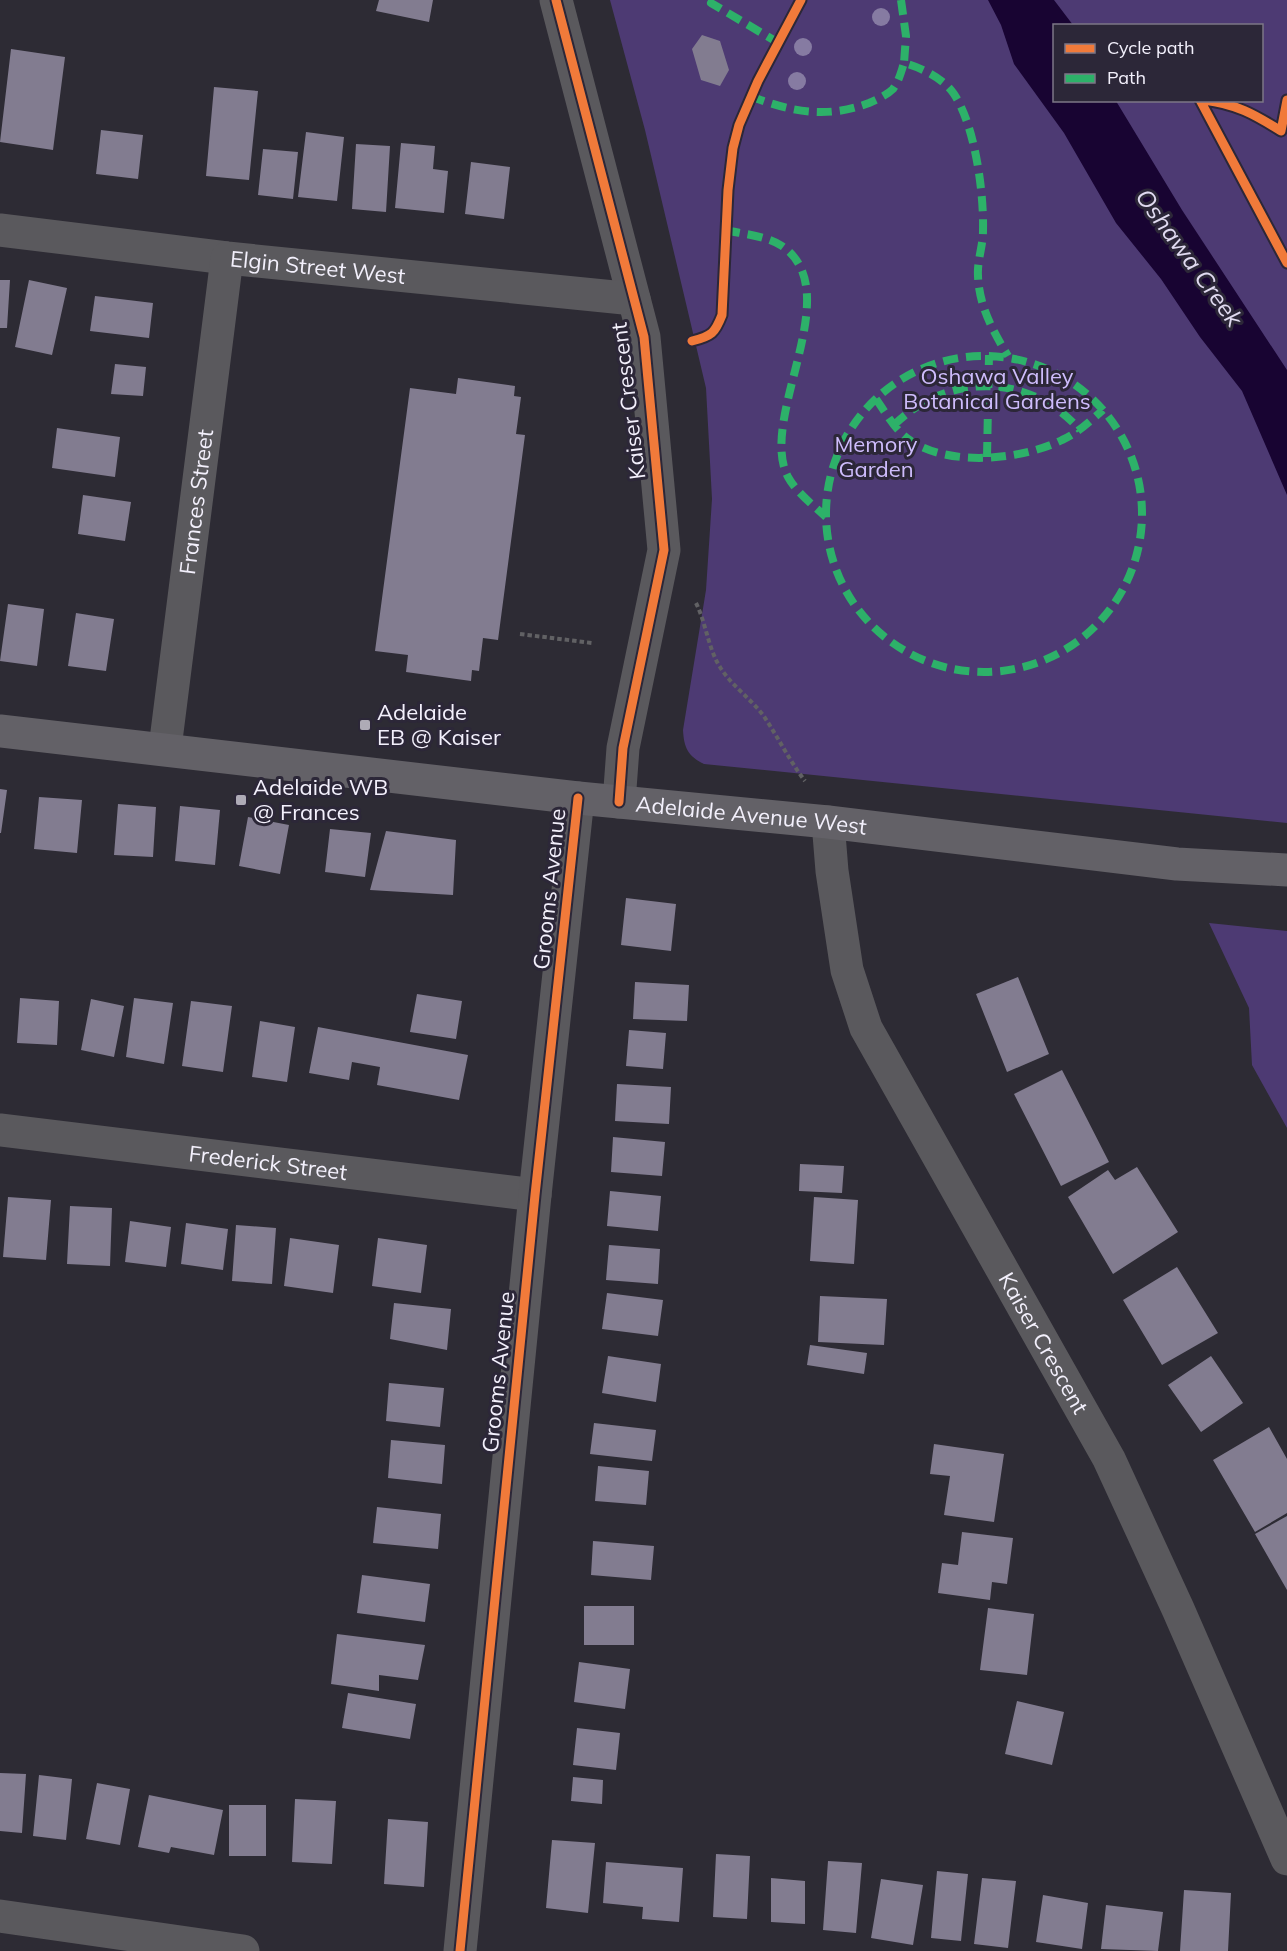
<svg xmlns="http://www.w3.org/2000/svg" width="1287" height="1951" font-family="Mulish,sans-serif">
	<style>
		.green { fill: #4d3a73; fill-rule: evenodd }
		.water { fill: #180432 }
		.building { fill: #827c90 }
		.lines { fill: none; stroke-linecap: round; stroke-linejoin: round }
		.path { stroke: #616164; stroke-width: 4; stroke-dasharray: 4.5 3; stroke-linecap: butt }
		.minor { stroke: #5a595d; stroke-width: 33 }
		.major { stroke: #636167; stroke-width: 33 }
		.quiet { stroke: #2db169; stroke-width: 8; stroke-dasharray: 15 8; stroke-linecap: butt }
		.cycleway-casing { stroke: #2c2738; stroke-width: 13 }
		.cycleway { stroke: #f17a3a; stroke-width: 9 }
		.tree { fill: #867ba2 }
		.poi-dot { fill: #aeabb6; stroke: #2c2738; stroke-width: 2 }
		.labels { text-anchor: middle; stroke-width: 6; stroke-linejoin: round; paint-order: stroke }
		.street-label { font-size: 22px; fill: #f3f0fc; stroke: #2c2738 }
		.park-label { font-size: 22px; fill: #cebcfc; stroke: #2c2738 }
		.poi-label { font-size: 22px; fill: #f3f0fc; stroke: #2c2738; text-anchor: start }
		.water-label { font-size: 24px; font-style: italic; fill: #e1dbf1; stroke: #2c2738 }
	</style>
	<rect width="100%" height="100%" fill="#2d2b34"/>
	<path class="green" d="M610 0H1287V823L704 764C688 756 684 748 683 730L706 590 712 499 706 388 645 130ZM1054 26H1262V100H1054Z
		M1209 923 1287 931V1128L1252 1065 1249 1008Z"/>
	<path class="water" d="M988 0H1054L1073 25 1054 26V100L1116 101 1182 210 1287 370V495L1242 391 1200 337 1161 279 1116 223 1064 133 1014 64 1001 25Z"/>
	<path class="building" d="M379 0H433L429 22 376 11Z
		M702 35 720 41 729 70 720 86 701 80 692 49Z
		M11 49 65 57 53 150 0 142Z
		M214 87 258 91 249 180 206 176Z
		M101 130 143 135 138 179 96 174Z
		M306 132 344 137 337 201 298 197Z
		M401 143 435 146 433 169 448 171 444 213 395 208Z
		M356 144 390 146 386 212 352 209Z
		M263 149 298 152 293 199 258 195Z
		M471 162 510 167 504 219 465 214Z
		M0 280H10L7 328H0Z
		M29 280 67 288 52 355 15 347Z
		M95 296 153 303 149 338 90 331Z
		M115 364 146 367 143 396 111 394Z
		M458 378 515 386 514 396 521 397 516 434 525 435 498 640 483 638 479 671 472 670 471 681 406 672 408 655 375 651 410 388 456 394Z
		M57 428 120 437 115 477 52 468Z
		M83 495 131 502 125 541 78 534Z
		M8 604 44 609 37 666 0 661Z
		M76 613 114 619 106 671 68 666Z
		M0 789 7 790 1 833H0Z
		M39 797 82 800 77 853 34 849Z
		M118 804 156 807 153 857 114 855Z
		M180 806 220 810 215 865 175 861Z
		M248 817 289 825 280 874 239 866Z
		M330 829 371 833 365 877 325 872Z
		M386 831 456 840 453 895 370 890Z
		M626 898 676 904 671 951 621 945Z
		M1018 977 1049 1054 1007 1072 976 994Z
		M635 982 689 985 687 1021 633 1019Z
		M417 994 462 1001 456 1039 410 1032Z
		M20 998 59 1001 57 1045 17 1043Z
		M134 998 173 1003 164 1064 126 1057Z
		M91 999 124 1006 114 1057 81 1050Z
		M191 1001 232 1006 223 1072 182 1066Z
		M260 1021 295 1027 287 1082 252 1077Z
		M318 1027 468 1055 459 1100 377 1085 380 1067 352 1062 349 1080 309 1073Z
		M629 1030 666 1033 663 1069 626 1066Z
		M1062 1070 1109 1162 1061 1186 1014 1094Z
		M617 1084 671 1087 669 1124 615 1121Z
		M613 1137 665 1142 662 1176 611 1172Z
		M800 1164 844 1166 842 1193 799 1191Z
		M1137 1167 1178 1232 1113 1274 1068 1197 1108 1170 1115 1180Z
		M610 1191 661 1196 658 1231 607 1226Z
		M8 1197 51 1200 46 1260 3 1257Z
		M814 1197 858 1200 854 1264 810 1261Z
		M70 1206 112 1208 110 1266 67 1264Z
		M130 1221 171 1227 166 1267 125 1262Z
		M186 1223 228 1229 223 1270 181 1264Z
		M236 1225 276 1228 272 1284 232 1281Z
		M290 1238 339 1245 333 1293 284 1286Z
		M378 1238 427 1245 421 1293 372 1286Z
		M609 1245 660 1249 658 1284 606 1280Z
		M1177 1267 1218 1333 1162 1365 1123 1300Z
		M607 1293 663 1300 658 1336 602 1329Z
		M820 1296 887 1299 884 1345 818 1342Z
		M394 1303 451 1309 447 1350 390 1339Z
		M810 1345 867 1353 864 1374 807 1365Z
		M608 1356 661 1364 656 1402 602 1393Z
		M1211 1356 1243 1403 1201 1432 1168 1385Z
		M389 1383 444 1388 440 1427 386 1421Z
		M594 1423 656 1430 652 1461 590 1454Z
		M1269 1427 1287 1459V1513L1255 1532 1213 1460Z
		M391 1440 445 1445 442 1484 388 1478Z
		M934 1444 1004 1454 994 1522 944 1515 950 1476 930 1474Z
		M598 1466 649 1471 646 1505 595 1501Z
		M377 1507 441 1514 438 1549 373 1543Z
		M1287 1516V1590L1255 1534Z
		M962 1532 1013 1538 1007 1584 992 1582 990 1600 938 1593 942 1563 958 1565Z
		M593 1541 654 1546 651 1580 591 1575Z
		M362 1575 430 1584 425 1622 357 1613Z
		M584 1606H634V1645H584Z
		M988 1608 1034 1614 1027 1675 980 1670Z
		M337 1634 425 1645 418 1680 379 1675V1691L331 1684Z
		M579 1662 630 1669 625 1709 574 1702Z
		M348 1693 416 1704 410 1739 342 1728Z
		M1017 1701 1064 1712 1052 1765 1005 1754Z
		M577 1728 620 1733 616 1770 573 1765Z
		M0 1773 26 1774 22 1833 0 1831Z
		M39 1775 72 1779 66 1840 33 1836Z
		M573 1777 603 1780 602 1804 571 1801Z
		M97 1783 130 1789 120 1845 86 1839Z
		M149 1795 223 1810 214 1855 171 1847 169 1853 138 1847Z
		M295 1799 336 1801 332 1864 292 1862Z
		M229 1805H266V1856H229Z
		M388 1819 428 1822 424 1887 384 1884Z
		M552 1840 595 1843 588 1913 546 1908Z
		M716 1854 750 1856 747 1919 713 1917Z
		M828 1861 862 1863 856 1933 823 1930Z
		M606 1862 683 1868 679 1922 642 1919 643 1907 603 1903Z
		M937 1871 968 1874 961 1941 931 1938Z
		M771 1878 805 1881V1924L771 1922Z
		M982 1878 1016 1881 1008 1948 974 1944Z
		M881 1879 923 1885 913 1945 871 1938Z
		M1184 1890 1231 1893 1228 1951H1180Z
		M1043 1895 1088 1903 1082 1949 1036 1942Z
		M1106 1905 1163 1912 1158 1951 1101 1949Z"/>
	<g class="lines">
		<path class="path" d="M696 603C706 623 708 648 720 667 731 685 750 698 763 715 778 737 789 760 805 781
			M520 634 592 643"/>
		<g class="minor">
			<path d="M556 0 644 337 664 550 623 748 619 802"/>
			<path id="s1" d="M0 230 227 258 634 299"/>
			<path id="s2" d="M165 748 227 258"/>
			<path id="s3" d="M828 822 832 871 847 970 866 1028 1109 1459 1178 1609 1287 1859"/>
			<path id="s4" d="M0 1130 535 1195"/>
			<path d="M0 1916 243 1951"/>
			<path d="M460 1951 535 1195 578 798"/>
		</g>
		<path class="major" id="s5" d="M0 731 578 798 828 822 1177 864 1287 870"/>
		<path class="quiet" d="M713 0 711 3 777 42
			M901 0 906 36 904 63C922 68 943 78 954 94 975 126 984 192 983 231 983 246 977 261 978 276 979 306 993 331 1008 356
			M750 96C791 112 827 119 869 103 876 100 887 95 893 89 899 81 901 72 904 63
			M725 230C743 234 767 236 782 246 849 292 757 418 788 477 797 493 813 505 826 517
			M826 514a158 158 0 1 1 316 0a158 158 0 1 1-316 0Z
			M876 399C886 413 896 432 911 441 951 467 1021 460 1062 440 1078 433 1090 421 1103 410
			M894 425C948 372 1030 373 1080 430
			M987 457 989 355"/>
		<defs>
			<path id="cycleway" d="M556 0 644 337 664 550 623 748 619 802
				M1200 100 1287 263
				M1204 100C1236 104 1254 114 1281 131L1287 100
				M692 341C712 336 715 333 722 315L728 190 733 148 739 125 758 81 801 0
				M460 1951 535 1195 578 798"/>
		</defs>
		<use href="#cycleway" class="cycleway-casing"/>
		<use href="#cycleway" class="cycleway"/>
	</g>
	<g class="tree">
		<circle cx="881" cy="17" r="9"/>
		<circle cx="803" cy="47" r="9"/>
		<circle cx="797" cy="81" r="9"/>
	</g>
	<g class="poi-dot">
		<rect x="359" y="719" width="12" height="12" rx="3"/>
		<rect x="235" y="794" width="12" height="12" rx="3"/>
	</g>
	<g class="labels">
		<g class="street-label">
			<text dy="8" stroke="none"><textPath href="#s1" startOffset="320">Elgin Street West</textPath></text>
			<text transform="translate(628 401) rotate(-97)" y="8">Kaiser Crescent</text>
			<text dy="8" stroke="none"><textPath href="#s2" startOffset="248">Frances Street</textPath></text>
			<text dy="8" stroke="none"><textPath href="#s5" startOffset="756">Adelaide Avenue West</textPath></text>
			<text transform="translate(549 889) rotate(-84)" y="8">Grooms Avenue</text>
			<text dy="8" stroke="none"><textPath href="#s4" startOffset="270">Frederick Street</textPath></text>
			<text dy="8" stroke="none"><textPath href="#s3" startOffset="572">Kaiser Crescent</textPath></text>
			<text transform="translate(498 1372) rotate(-84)" y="8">Grooms Avenue</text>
		</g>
		<g class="park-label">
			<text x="997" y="384">Oshawa Valley<tspan x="997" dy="25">Botanical Gardens</tspan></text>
			<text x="876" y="452">Memory<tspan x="876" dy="25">Garden</tspan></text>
		</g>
		<g class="poi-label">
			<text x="377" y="720">Adelaide<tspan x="377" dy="25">EB @ Kaiser</tspan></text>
			<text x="253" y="795">Adelaide WB<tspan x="253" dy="25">@ Frances</tspan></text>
		</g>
		<g class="water-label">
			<text transform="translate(1189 258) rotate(54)" y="8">Oshawa Creek</text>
		</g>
	</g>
	<rect x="1053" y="24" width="210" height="78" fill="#2c2738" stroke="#7c7786" stroke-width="1.5"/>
	<rect x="1065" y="44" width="30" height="9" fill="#f17a3a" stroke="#7c7786" stroke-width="1.5"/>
	<text x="1107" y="54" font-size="18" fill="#f3f0fc">Cycle path</text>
	<rect x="1065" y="74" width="30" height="9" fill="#2db169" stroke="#7c7786" stroke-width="1.5"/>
	<text x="1107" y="84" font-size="18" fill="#f3f0fc">Path</text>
</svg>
